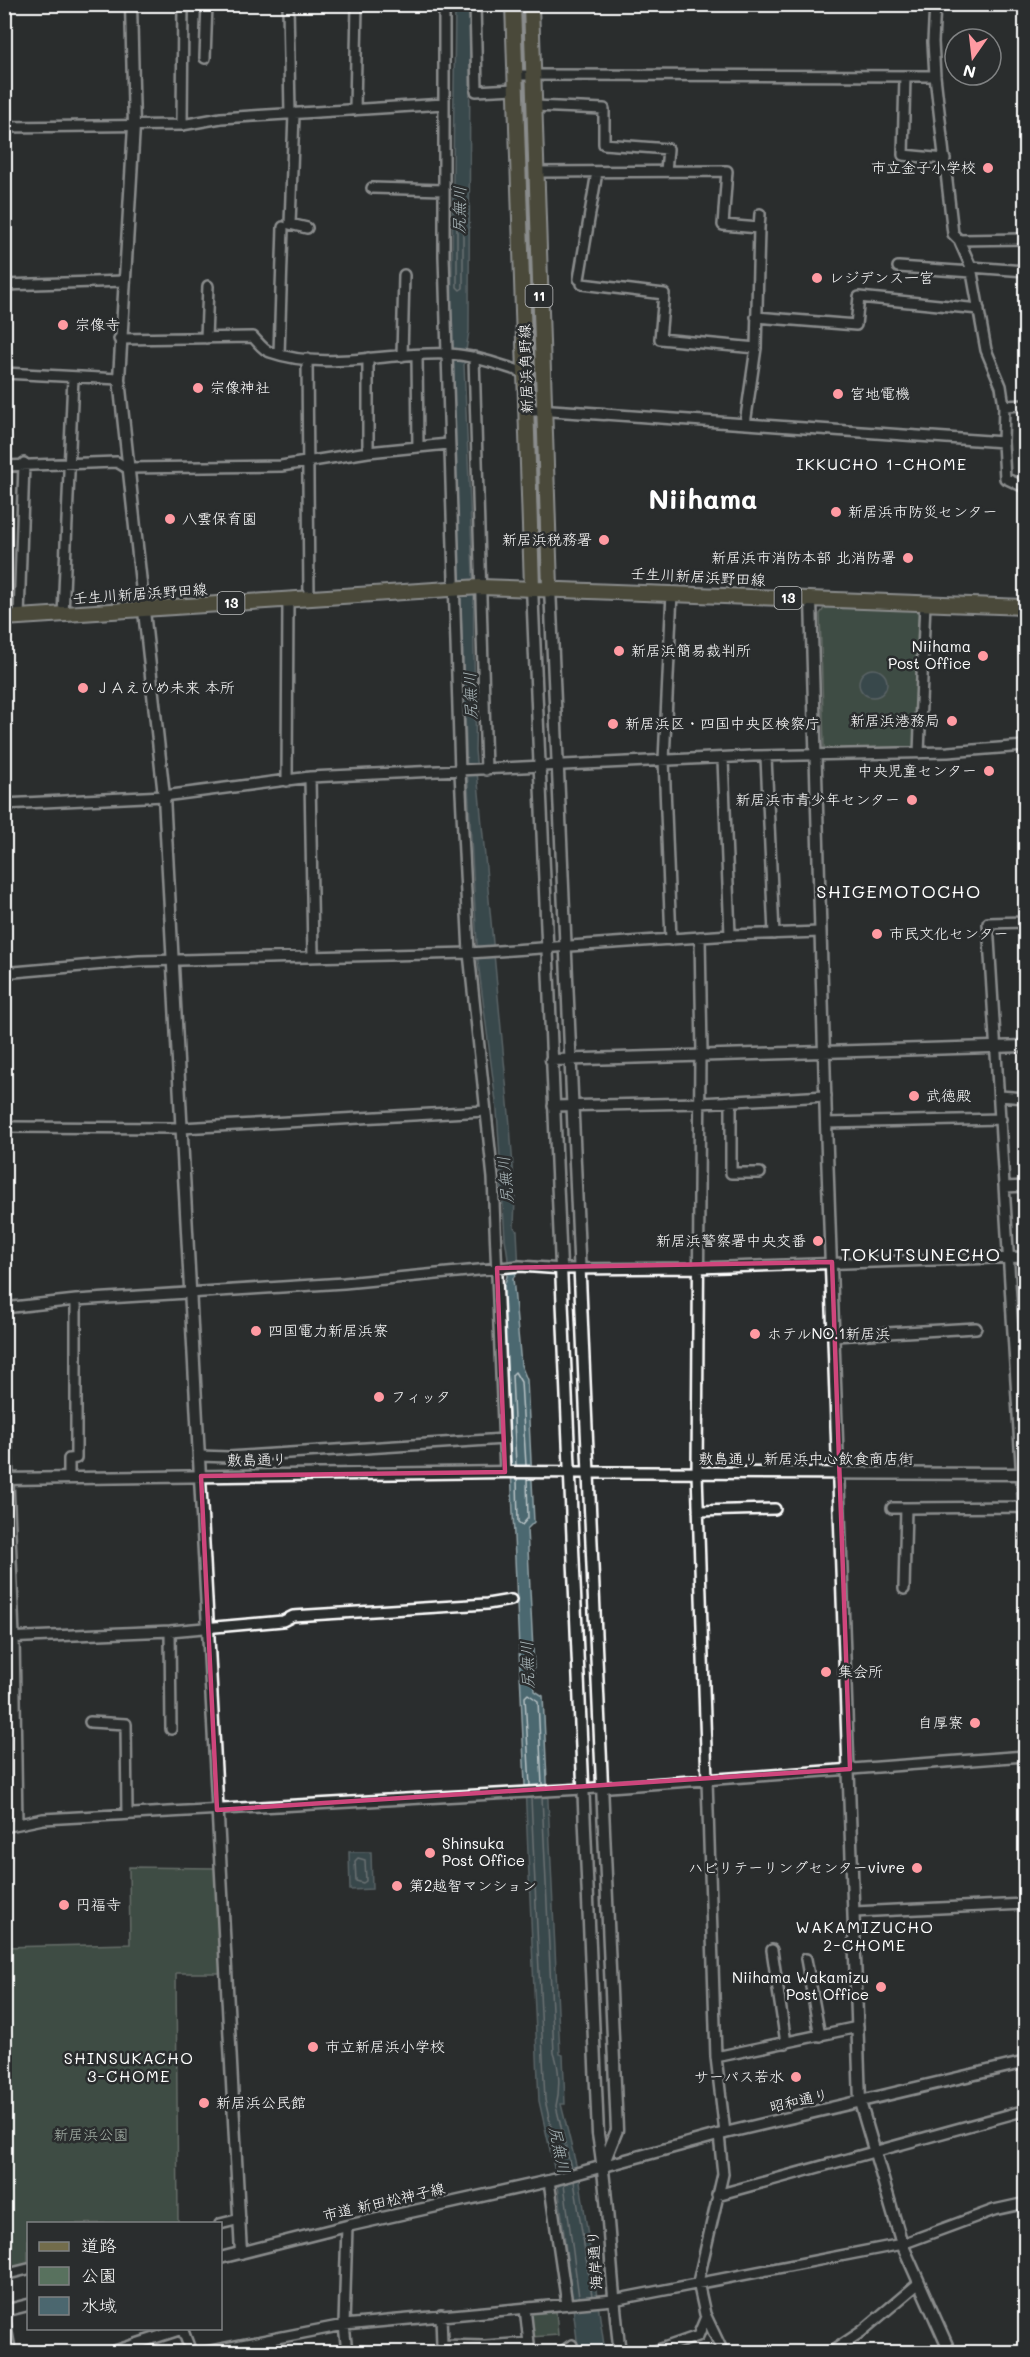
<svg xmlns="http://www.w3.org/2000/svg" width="1030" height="2357" font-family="Mali,'Klee One',sans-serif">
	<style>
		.green { fill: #58715e; stroke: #acb8ae; stroke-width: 1.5 }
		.water { fill: #4b676f; stroke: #93a4a9; stroke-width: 1.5 }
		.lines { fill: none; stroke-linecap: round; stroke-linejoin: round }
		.shore { stroke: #b7c2c5; stroke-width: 1.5 }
		.minor-casing { stroke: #fff; stroke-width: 14 }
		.tertiary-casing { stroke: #fff; stroke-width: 15 }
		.primary-casing { stroke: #fff; stroke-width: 18 }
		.minor { stroke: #2a2d2e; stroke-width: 9 }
		.tertiary { stroke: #2a2d2e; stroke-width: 10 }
		.primary { stroke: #726c4b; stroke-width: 14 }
		.marked { fill: none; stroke: #ce467c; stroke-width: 4.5; stroke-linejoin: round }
		.poi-dot { fill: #ff9aa2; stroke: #2a2d2e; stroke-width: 2 }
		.labels { text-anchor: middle; stroke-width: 5; stroke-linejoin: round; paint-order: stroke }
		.shield { fill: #2a2d2e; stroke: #bfc0c0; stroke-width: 1.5 }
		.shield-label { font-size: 14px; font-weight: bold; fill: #fff }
		.poi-label { font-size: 15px; fill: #fff; stroke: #2a2d2e; text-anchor: start }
		.street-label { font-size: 15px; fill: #fff; stroke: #2a2d2e }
		.park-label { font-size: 15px; fill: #acb8ae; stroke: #2a2d2e }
		.water-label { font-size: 16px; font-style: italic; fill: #aebbbe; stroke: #2a2d2e }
		.neighbourhood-label { font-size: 16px; letter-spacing: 1.5px; fill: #fff; stroke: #2a2d2e }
		.quarter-label { font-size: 18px; letter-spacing: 1.5px; fill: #fff; stroke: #2a2d2e }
		.town-label { font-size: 27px; font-weight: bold; fill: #fff; stroke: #2a2d2e }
	</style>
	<rect width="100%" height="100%" fill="#2a2d2e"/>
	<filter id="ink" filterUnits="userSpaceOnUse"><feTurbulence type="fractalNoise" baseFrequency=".0167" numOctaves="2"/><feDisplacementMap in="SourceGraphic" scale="12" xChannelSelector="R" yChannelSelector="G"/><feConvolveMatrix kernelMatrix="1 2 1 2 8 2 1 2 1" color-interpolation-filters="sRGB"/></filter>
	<g filter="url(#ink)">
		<path class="green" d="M825 607 914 610 920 614 915 748 829 752 824 748 820 614Z
			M129 1867 215 1868 222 1973H176L178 2223 28 2224V2266L8 2271 4 2251V1947L130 1944Z
			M556 2311 558 2335 531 2337 530 2313Z"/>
		<path class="water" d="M455 5H470L469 331 464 364 474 598C472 649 477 699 475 750L510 1125 515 1197 514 1227 517 1231 519 1271 513 1278 521 1365 527 1380 534 1522 527 1529 535 1691 543 1696 560 2054 563 2055 565 2104H561L580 2181 605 2352H573L578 2348 558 2185 539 2101 503 1287C511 1273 508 1255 505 1239L497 1110 478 962 467 768 451 344Z
			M859 683a14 14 0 1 1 28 0a14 14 0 1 1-28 0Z
			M349 1852H371L372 1889 350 1890Z"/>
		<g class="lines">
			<path class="shore" d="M460 204 463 206V288L460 290 457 287V207Z
				M516 1465 512 1375 515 1372 521 1382 526 1465
				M517 1479 518 1522 522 1525 528 1518 527 1479
				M530 1786 525 1697 528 1694 538 1701 542 1785
				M542 1797 554 2053C560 2069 560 2090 556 2106L571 2168
				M531 1798 545 2100 561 2171
				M358 1858 365 1860 366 1881 363 1883 356 1881 355 1861Z
				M574 2181 592 2296
				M564 2184 579 2297"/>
			<defs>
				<path id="minor" d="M288 4 290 114
					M444 4V256L460 772 469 953 493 1178 505 1472
					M475 4 477 89
					M205 58 207 4
					M514 75 935 76
					M905 76 903 155 945 159
					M476 91 515 89
					M534 106 604 109V144L668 149 666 171
					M355 110 357 4
					M294 114 290 224 307 228
					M182 125 183 4
					M4 127 182 125 221 118 444 104
					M535 172 727 171 723 225 759 228 756 348 745 424
					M372 188 444 190
					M759 228 760 214
					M959 240 1026 239
					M898 267 972 272
					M971 267 1026 271
					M579 279 597 172
					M582 284 664 294 660 339 756 348
					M4 285 124 281
					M756 317 856 325 859 297 979 309
					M206 338 208 286
					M119 339 253 337C258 342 263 350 270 352 327 372 390 351 448 354 474 355 499 365 523 372
					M279 354 283 227
					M402 356 404 275
					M417 356 418 447
					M474 357 486 770
					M368 358V452
					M307 359 309 598
					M4 373 119 379
					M1004 406 1026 405
					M604 414 1003 442 1004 406 1001 386 986 350 971 267 959 240 953 234 935 76 933 42 935 4
					M1003 442 1005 478 1026 488
					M4 466 117 462 127 468 281 466 368 452 448 444
					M63 616 73 377
					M19 617 24 463
					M919 753 925 602
					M766 757 774 934
					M723 759 730 935
					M310 777 313 955
					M287 781 288 600
					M4 804 164 796 310 777 753 756 948 752 1026 746
					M1026 922 988 923 1026 1545
					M700 937 702 1054
					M671 940 664 760 672 593
					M4 970 14 972 139 961 469 953 730 935 820 932
					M700 1054 697 1473 716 2057 725 2133
					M1000 1096 1026 1098
					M731 1101V1173H760
					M553 1106 701 1103 826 1096
					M826 1123 1001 1119
					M4 1127 181 1128 485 1111
					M1005 1187 1026 1186
					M4 1308 76 1300 344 1283 520 1266 562 1269 698 1268 1026 1257
					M834 1336 976 1328
					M4 1376 14 1637 17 1824
					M199 1456 229 1457 504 1439
					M69 1478V1459L76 1458V1300
					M892 1508H906
					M698 1511 775 1509
					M904 1589 906 1508 1023 1507
					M170 1631 171 1729
					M4 1638 170 1631 283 1621 293 1616 487 1604 511 1600
					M90 1722 126 1724 127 1814
					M4 1827 43 1819 583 1789 1026 1756
					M854 1912 1026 1904
					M772 1950 786 2043
					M806 1959 820 2036
					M716 2057 858 2027
					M719 2135 723 2174 698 2282 705 2314 723 2352
					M549 2181 567 2304
					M717 2195 1026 2110
					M220 2224 240 2219
					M347 2226 344 2325 347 2352
					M4 2275 28 2269
					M525 2308 530 2352
					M441 2315 442 2345 485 2346 484 2352
					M182 2328 191 2352
					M485 2346 529 2343
					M112 2352 182 2329
					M205 2352 344 2325 613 2300 902 2244 994 2210 1026 2203
					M562 2352 572 2345
					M652 2352 698 2336 706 2317
					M831 2352 861 2332 919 2283"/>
				<path id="tertiary" d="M131 4 134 126 119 379 164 796 241 2253
					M525 411 544 410 604 414
					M532 587 598 2134C610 2206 610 2280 620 2352
					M550 587C575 1101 592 1616 617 2130L603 2165
					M811 599 826 1123 860 2102 902 2244 950 2352
					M551 1060 1026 1046
					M4 1479 505 1472 1026 1474
					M220 2258 347 2226 549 2181 725 2133 1026 2062
					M4 2311 28 2305
					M4 2319 10 2352"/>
				<path id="primary" d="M513 4 532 587
					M531 4 550 587
					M4 618 480 587 1026 607"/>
			</defs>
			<use href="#minor" class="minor-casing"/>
			<use href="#tertiary" class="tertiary-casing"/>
			<use href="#primary" class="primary-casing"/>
			<use href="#minor" class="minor"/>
			<use href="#tertiary" class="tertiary"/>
			<use href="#primary" class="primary"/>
		</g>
	</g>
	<path d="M0 0H1030V2357H0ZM832 1262 850 1769 217 1810 201 1476 505 1472 497 1268Z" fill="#2a2d2e" fill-opacity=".55" fill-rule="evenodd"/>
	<path class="marked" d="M832 1262 850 1769 217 1810 201 1476 505 1472 497 1268Z"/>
	<g class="poi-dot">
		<circle cx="988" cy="168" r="6"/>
		<circle cx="817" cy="278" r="6"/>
		<circle cx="63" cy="325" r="6"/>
		<circle cx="198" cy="388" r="6"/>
		<circle cx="838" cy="394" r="6"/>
		<circle cx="836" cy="512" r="6"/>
		<circle cx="170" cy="519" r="6"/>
		<circle cx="604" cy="540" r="6"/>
		<circle cx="908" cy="558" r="6"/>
		<circle cx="619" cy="651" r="6"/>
		<circle cx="983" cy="656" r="6"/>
		<circle cx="83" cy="688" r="6"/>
		<circle cx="952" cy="721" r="6"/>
		<circle cx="613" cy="724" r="6"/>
		<circle cx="989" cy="771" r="6"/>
		<circle cx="912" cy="800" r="6"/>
		<circle cx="877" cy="934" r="6"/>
		<circle cx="914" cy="1096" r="6"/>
		<circle cx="818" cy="1241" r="6"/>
		<circle cx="256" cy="1331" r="6"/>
		<circle cx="755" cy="1334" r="6"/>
		<circle cx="379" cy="1397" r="6"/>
		<circle cx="826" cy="1672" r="6"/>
		<circle cx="975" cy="1723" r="6"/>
		<circle cx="430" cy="1853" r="6"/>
		<circle cx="917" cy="1868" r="6"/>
		<circle cx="397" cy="1886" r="6"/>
		<circle cx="64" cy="1905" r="6"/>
		<circle cx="881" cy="1987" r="6"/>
		<circle cx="313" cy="2047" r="6"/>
		<circle cx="796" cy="2077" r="6"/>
		<circle cx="204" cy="2103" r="6"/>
	</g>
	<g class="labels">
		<g class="shield">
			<rect x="525.5" y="285" width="27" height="22" rx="4.5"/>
			<rect x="774.5" y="587" width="27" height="22" rx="4.5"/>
			<rect x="217.5" y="592" width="27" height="22" rx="4.5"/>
		</g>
		<g class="shield-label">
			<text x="539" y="301">11</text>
			<text x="788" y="603">13</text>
			<text x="231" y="608">13</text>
		</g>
		<g class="poi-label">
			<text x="976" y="173" text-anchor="end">市立金子小学校</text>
			<text x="829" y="283">レジデンス一宮</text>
			<text x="75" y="330">宗像寺</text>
			<text x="210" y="393">宗像神社</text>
			<text x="850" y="399">宮地電機</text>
			<text x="848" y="517">新居浜市防災センター</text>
			<text x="182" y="524">八雲保育園</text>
			<text x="592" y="545" text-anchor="end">新居浜税務署</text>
			<text x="896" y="563" text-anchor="end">新居浜市消防本部 北消防署</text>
			<text x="971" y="652" text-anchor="end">Niihama<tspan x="971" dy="17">Post Office</tspan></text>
			<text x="631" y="656">新居浜簡易裁判所</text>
			<text x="95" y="693">ＪＡえひめ未来 本所</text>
			<text x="940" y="726" text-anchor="end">新居浜港務局</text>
			<text x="625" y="729">新居浜区・四国中央区検察庁</text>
			<text x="977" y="776" text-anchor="end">中央児童センター</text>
			<text x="900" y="805" text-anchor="end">新居浜市青少年センター</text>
			<text x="889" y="939">市民文化センター</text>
			<text x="926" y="1101">武徳殿</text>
			<text x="806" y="1246" text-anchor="end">新居浜警察署中央交番</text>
			<text x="268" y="1336">四国電力新居浜寮</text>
			<text x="767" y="1339">ホテルNO.1新居浜</text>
			<text x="391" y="1402">フィッタ</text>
			<text x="838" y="1677">集会所</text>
			<text x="963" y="1728" text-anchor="end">自厚寮</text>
			<text x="442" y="1849">Shinsuka<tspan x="442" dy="17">Post Office</tspan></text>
			<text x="905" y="1873" text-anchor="end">ハビリテーリングセンターvivre</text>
			<text x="409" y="1891">第2越智マンション</text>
			<text x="76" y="1910">円福寺</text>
			<text x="869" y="1983" text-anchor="end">Niihama Wakamizu<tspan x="869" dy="17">Post Office</tspan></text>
			<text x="325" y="2052">市立新居浜小学校</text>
			<text x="784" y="2082" text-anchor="end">サーパス若水</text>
			<text x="216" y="2108">新居浜公民館</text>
		</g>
		<g class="street-label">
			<text transform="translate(526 369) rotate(-92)" y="5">新居浜角野線</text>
			<text transform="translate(698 577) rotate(3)" y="5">壬生川新居浜野田線</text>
			<text transform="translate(140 594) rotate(-4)" y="5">壬生川新居浜野田線</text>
			<text x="806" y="1464">敷島通り 新居浜中心飲食商店街</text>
			<text transform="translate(257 1460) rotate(-1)" y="5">敷島通り</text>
			<text transform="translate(799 2101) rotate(-13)" y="5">昭和通り</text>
			<text transform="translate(384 2202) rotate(-13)" y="5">市道 新田松神子線</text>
			<text transform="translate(595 2260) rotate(-94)" y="5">海岸通り</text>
		</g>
		<g class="park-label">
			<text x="91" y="2140">新居浜公園</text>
		</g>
		<g class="water-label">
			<text transform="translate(459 210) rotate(-89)" y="6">尻無川</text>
			<text transform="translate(470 696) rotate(-92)" y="6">尻無川</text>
			<text transform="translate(505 1180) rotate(-95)" y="6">尻無川</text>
			<text transform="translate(527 1665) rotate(-92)" y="6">尻無川</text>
			<text transform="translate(560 2150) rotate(78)" y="6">尻無川</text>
		</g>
		<g class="neighbourhood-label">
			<text x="882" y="470">IKKUCHO 1-CHOME</text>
			<text x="865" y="1933">WAKAMIZUCHO<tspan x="865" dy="18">2-CHOME</tspan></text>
			<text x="129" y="2064">SHINSUKACHO<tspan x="129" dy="18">3-CHOME</tspan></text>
		</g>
		<g class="quarter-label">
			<text x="899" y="898">SHIGEMOTOCHO</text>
			<text x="921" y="1261">TOKUTSUNECHO</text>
		</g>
		<g class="town-label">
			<text x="703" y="509">Niihama</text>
		</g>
	</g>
	<rect width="1030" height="2357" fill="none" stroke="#2a2d2e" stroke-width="24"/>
	<rect x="12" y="12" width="1006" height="2333" fill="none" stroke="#fff" stroke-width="2" filter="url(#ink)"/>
	<rect x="27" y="2222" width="195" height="108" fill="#2a2d2e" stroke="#7f8182" stroke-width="1.5"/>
	<rect x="39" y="2242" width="30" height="9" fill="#726c4b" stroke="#7f8182" stroke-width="1.5"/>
	<text x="81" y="2252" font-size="18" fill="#ffffff">道路</text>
	<rect x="39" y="2267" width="30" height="18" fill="#58715e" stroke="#7f8182" stroke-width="1.5"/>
	<text x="81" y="2282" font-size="18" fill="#ffffff">公園</text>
	<rect x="39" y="2297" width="30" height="18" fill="#4b676f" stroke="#7f8182" stroke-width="1.5"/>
	<text x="81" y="2312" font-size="18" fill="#ffffff">水域</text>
	<g transform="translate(973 57) rotate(194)"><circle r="28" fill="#2a2d2e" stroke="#7f8182" stroke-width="1.5"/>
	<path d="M0-4.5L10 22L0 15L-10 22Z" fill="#ff9aa2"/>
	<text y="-9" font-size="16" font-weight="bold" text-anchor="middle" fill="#ffffff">N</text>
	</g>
</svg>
